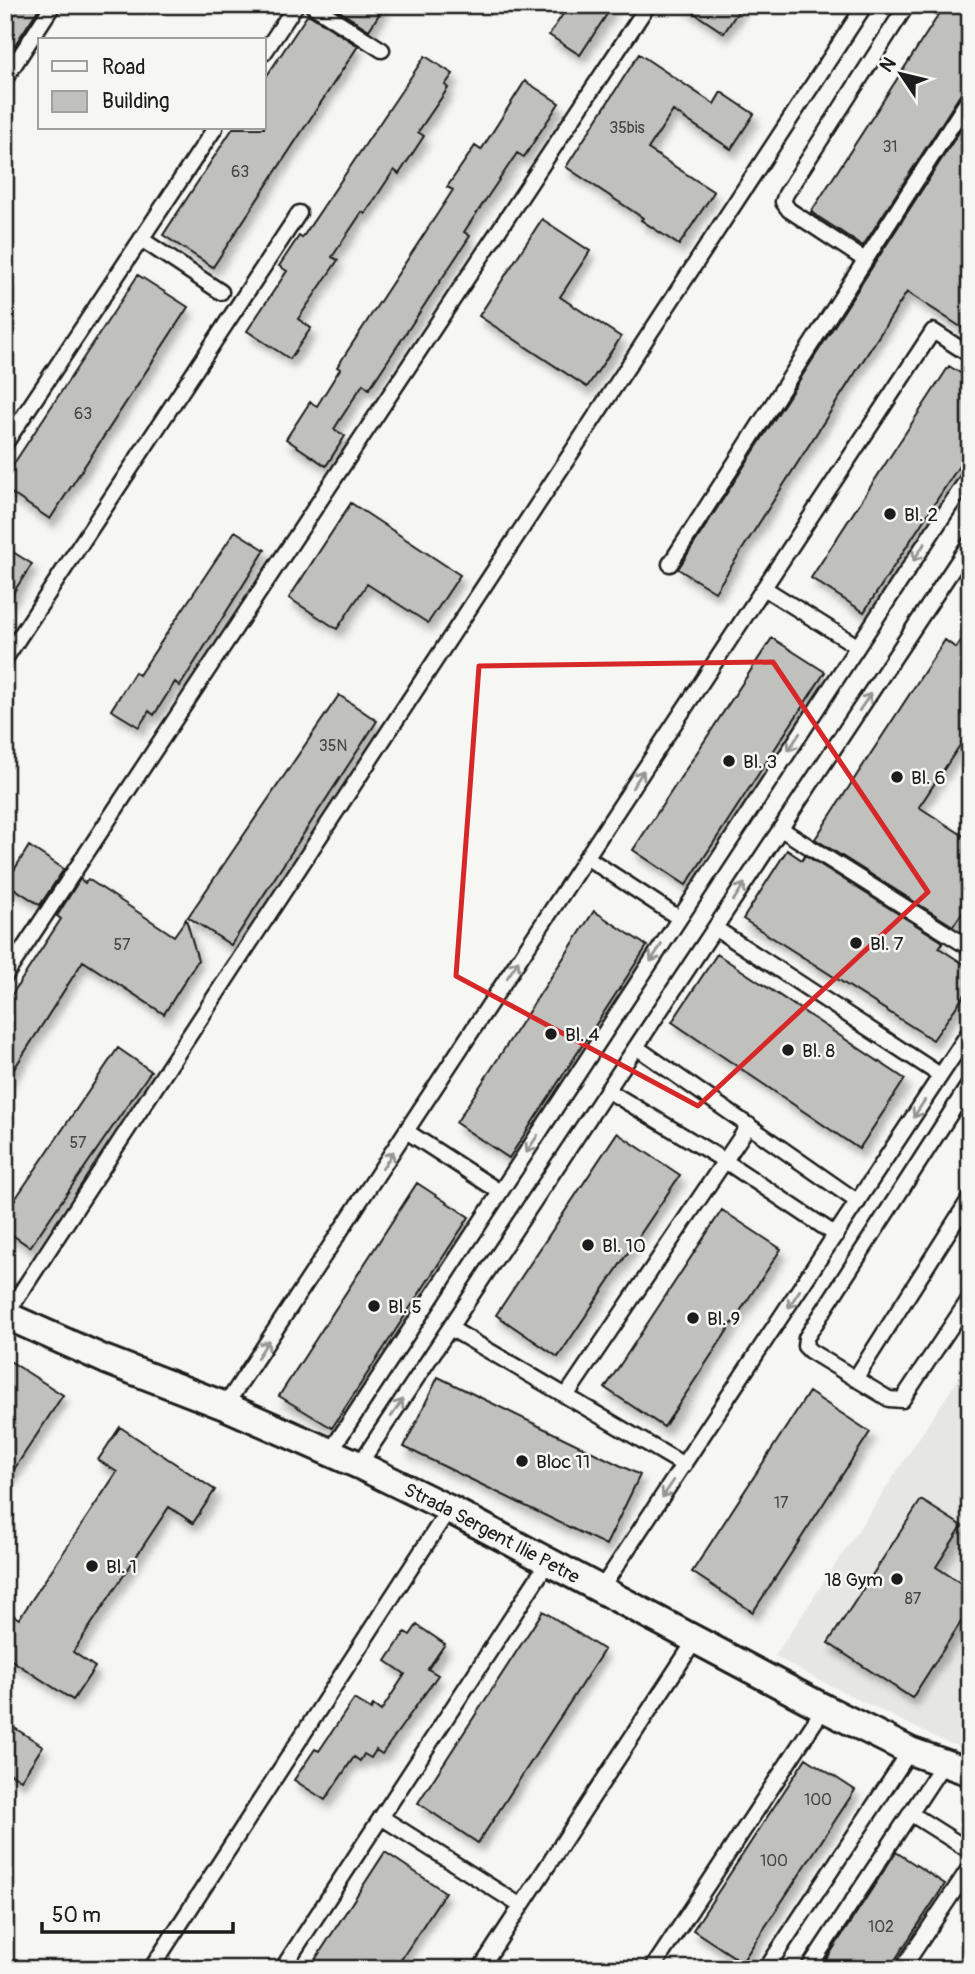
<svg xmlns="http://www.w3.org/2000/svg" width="975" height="1974" font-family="Pangolin,sans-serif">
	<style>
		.built { fill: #e6e6e2 }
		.building { fill: #c0c0bd; stroke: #1c1c1c; stroke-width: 2; filter: url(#shadow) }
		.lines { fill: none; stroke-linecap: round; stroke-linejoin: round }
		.lane-casing { stroke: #1c1c1c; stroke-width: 19 }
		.street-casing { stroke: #1c1c1c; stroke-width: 32 }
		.lane { stroke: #f6f6f2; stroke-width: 14 }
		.street { stroke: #f6f6f2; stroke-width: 26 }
		.oneway { stroke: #949492 }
		.marked { fill: none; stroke: #d62828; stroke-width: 5; stroke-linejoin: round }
		.poi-dot { fill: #1c1c1c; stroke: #f6f6f2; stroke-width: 2.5 }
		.labels { text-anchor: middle; stroke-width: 5; stroke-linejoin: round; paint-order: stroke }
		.number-label { font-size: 16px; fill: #454544 }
		.poi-label { font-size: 19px; fill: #1c1c1c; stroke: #f6f6f2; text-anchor: start }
		.street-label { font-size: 19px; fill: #1c1c1c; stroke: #f6f6f2 }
	</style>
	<defs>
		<filter id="shadow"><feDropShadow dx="4.5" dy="8" stdDeviation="3.5" flood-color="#0004"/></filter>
	</defs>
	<rect width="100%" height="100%" fill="#f6f6f2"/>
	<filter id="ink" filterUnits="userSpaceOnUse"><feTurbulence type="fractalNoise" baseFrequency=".0143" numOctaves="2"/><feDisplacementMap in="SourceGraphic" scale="14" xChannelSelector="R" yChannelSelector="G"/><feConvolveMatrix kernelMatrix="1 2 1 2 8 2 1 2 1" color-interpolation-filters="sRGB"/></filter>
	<g filter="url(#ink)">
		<path class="built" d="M970 1361V1751L939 1739 813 1677 775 1656Z"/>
		<path class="building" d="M5 5H41L5 60Z
			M330 5H385L369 30Z
			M569 5H613L580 55 549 35Z
			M682 5H742L724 33Z
			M945 5H970V87L962 92 863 246 811 212Z
			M308 14 358 46 213 267 163 235 233 128H264V80Z
			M639 54 714 104 721 92 754 114 731 149 673 111 648 149 714 192 679 245 641 220 643 218 566 167Z
			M425 56 453 74 445 85 448 88 418 132 424 136 399 174 394 170 365 214 362 212 332 257 338 260 298 319 311 328 290 359 247 331 287 271 279 266 299 236 302 238Z
			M525 81 559 103 524 157 517 153 464 232 470 236 369 389 363 384 334 429 345 436 326 466 286 439 310 402 317 406 340 369 337 367 453 190 447 187 475 146 481 150Z
			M970 115V333L907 292 715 592 678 569Z
			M542 219 590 251 560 297 621 337 587 387 479 316Z
			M138 275 188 307 50 519 5 489V477Z
			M949 366 970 379V449L864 612 811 578Z
			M351 503 460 575 428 623 367 584 337 629 289 598Z
			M235 531 265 550 180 686 175 682 154 715 149 711 139 727 111 710 135 672 139 675Z
			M5 547 32 564 5 605Z
			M970 628V730L919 807 970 840V901L953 926 815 839 945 640 956 648Z
			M772 638 825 672 686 885 633 850Z
			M339 695 377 721 231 945 188 917Z
			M29 846 64 869 40 905 6 883Z
			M787 850 802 860 805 855 943 942 939 948 970 968V987L933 1040 743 919Z
			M80 879 85 883 88 879 174 936 186 919 198 960 164 1014 83 961 5 1083V1005L61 919 57 916Z
			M594 911 647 946 509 1158 456 1123Z
			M717 954 905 1079 859 1149 672 1022Z
			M118 1048 151 1071 30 1247 5 1230V1214Z
			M617 1133 680 1175 558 1357 496 1315Z
			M417 1183 469 1217 332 1428 279 1396Z
			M722 1210 781 1249 664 1427 605 1388Z
			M5 1358 63 1395 5 1483Z
			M438 1377 640 1475 606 1545 404 1447Z
			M809 1392 870 1432 753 1612 692 1572Z
			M120 1427 215 1490 193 1523 169 1507 73 1652 95 1667 73 1700 5 1656V1610L19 1619 117 1472 98 1460Z
			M921 1500 962 1526 936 1567 970 1589V1608L912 1698 828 1643Z
			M543 1611 604 1650 478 1843 418 1803Z
			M417 1625 445 1644 428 1669 438 1675 382 1754 376 1750 371 1758 364 1754 360 1761 354 1757 325 1800 294 1780 315 1749 319 1751 354 1699 371 1710 373 1705 381 1711 405 1674 386 1661 405 1632 410 1635Z
			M5 1722 43 1746 21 1780 5 1770Z
			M806 1758 855 1790 742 1962 693 1930Z
			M385 1852 445 1892 395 1969H309Z
			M896 1852 945 1884 889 1969H820Z"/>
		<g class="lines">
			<defs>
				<path id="lane" d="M312 5 382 50
					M264 53 296 5
					M5 79 53 5
					M141 239 221 292
					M865 260 789 210 783 202 786 194 907 5
					M5 444 215 128
					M670 564 970 97
					M764 588 857 646
					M5 659 299 213
					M781 829 970 948
					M586 857 679 918
					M715 928 940 1075
					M5 976 648 5
					M636 1047 858 1202
					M970 1083 806 1338 805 1346 810 1351 889 1399 902 1400 970 1298
					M607 1090 725 1161 836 1235
					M406 1131 500 1192
					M6 1315 865 5
					M450 1328 684 1465
					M855 1379 970 1198
					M566 1396 749 1125
					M225 1406 933 331 970 355
					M330 1452 970 475
					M359 1465 970 543
					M601 1589 970 1031
					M910 1813 970 1851
					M381 1817 521 1906
					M151 1969 449 1509
					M282 1969 548 1562
					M480 1969 696 1639
					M652 1969 824 1708
					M766 1969 910 1751
					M808 1969 943 1764
					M902 1969 970 1867"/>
				<g id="street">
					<path id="s1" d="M5 1315 106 1360 225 1406 359 1465 449 1509 824 1708 910 1751 970 1772"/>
				</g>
			</defs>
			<use href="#lane" class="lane-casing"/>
			<use href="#street" class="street-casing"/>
			<use href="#lane" class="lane"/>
			<use href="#street" class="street"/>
		</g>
		<defs><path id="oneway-shaft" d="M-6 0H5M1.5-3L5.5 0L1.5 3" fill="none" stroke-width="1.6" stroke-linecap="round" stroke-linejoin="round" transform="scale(1.75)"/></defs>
		<g class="oneway">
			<use href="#oneway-shaft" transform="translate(919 552) rotate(123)"/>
			<use href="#oneway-shaft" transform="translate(865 702) rotate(-56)"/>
			<use href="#oneway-shaft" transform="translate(794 742) rotate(123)"/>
			<use href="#oneway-shaft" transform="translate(638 779) rotate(-57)"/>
			<use href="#oneway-shaft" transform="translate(739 892) rotate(-57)"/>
			<use href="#oneway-shaft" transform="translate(656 953) rotate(123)"/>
			<use href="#oneway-shaft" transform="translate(513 969) rotate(-57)"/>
			<use href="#oneway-shaft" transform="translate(919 1109) rotate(123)"/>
			<use href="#oneway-shaft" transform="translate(532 1144) rotate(123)"/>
			<use href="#oneway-shaft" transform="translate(388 1160) rotate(-57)"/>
			<use href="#oneway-shaft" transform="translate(794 1299) rotate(123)"/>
			<use href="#oneway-shaft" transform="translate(263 1349) rotate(-57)"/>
			<use href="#oneway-shaft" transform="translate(397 1408) rotate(-56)"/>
			<use href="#oneway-shaft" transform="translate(668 1489) rotate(124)"/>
		</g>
	</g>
	<path class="marked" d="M773 662 928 892 698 1106 456 976 479 666Z"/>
	<g class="poi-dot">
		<circle cx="890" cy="514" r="7"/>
		<circle cx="729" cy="761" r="7"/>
		<circle cx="897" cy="777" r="7"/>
		<circle cx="856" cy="943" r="7"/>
		<circle cx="551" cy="1034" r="7"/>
		<circle cx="788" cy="1050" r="7"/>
		<circle cx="588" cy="1245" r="7"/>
		<circle cx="374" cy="1306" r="7"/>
		<circle cx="693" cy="1318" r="7"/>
		<circle cx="522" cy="1461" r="7"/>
		<circle cx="92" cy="1566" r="7"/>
		<circle cx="897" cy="1579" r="7"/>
	</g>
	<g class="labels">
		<g class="number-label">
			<text x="627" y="133">35bis</text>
			<text x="890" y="152">31</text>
			<text x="240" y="177">63</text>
			<text x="83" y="419">63</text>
			<text x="333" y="751">35N</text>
			<text x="122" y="950">57</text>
			<text x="78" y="1148">57</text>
			<text x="781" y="1508">17</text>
			<text x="913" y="1604">87</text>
			<text x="818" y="1805">100</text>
			<text x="774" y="1866">100</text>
			<text x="881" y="1932">102</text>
		</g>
		<g class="poi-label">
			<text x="904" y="521">Bl. 2</text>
			<text x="743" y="768">Bl. 3</text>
			<text x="911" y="784">Bl. 6</text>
			<text x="870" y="950">Bl. 7</text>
			<text x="565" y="1041">Bl. 4</text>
			<text x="802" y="1057">Bl. 8</text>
			<text x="602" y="1252">Bl. 10</text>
			<text x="388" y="1313">Bl. 5</text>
			<text x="707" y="1325">Bl. 9</text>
			<text x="536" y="1468">Bloc 11</text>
			<text x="106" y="1573">Bl. 1</text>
			<text x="883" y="1586" text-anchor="end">18 Gym</text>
		</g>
		<g class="street-label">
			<text dy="7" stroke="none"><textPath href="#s1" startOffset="534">Strada Sergent Ilie Petre</textPath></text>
		</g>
	</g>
	<rect width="975" height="1974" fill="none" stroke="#f6f6f2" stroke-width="28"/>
	<rect x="14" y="14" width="947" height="1946" fill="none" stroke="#1c1c1c" stroke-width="2.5" filter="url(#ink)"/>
	<rect x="38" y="38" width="228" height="91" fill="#f6f6f2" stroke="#9f9f9c" stroke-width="2"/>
	<rect x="52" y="61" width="35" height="10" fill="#f6f6f2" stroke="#9f9f9c" stroke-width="2"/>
	<text x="102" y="74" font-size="21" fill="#1c1c1c">Road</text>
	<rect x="52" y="91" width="35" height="21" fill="#c0c0bd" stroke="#9f9f9c" stroke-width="2"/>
	<text x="102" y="108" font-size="21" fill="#1c1c1c">Building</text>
	<g transform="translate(901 74) rotate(305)" stroke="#f6f6f2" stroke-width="5" paint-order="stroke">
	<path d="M0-5L12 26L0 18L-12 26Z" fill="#1c1c1c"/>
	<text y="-10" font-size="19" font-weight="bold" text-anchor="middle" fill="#1c1c1c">N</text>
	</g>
	<path d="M42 1922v10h191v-10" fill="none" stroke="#1c1c1c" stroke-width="3.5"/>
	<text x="52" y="1922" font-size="21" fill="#1c1c1c" stroke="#f6f6f2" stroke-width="5" paint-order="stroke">50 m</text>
</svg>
